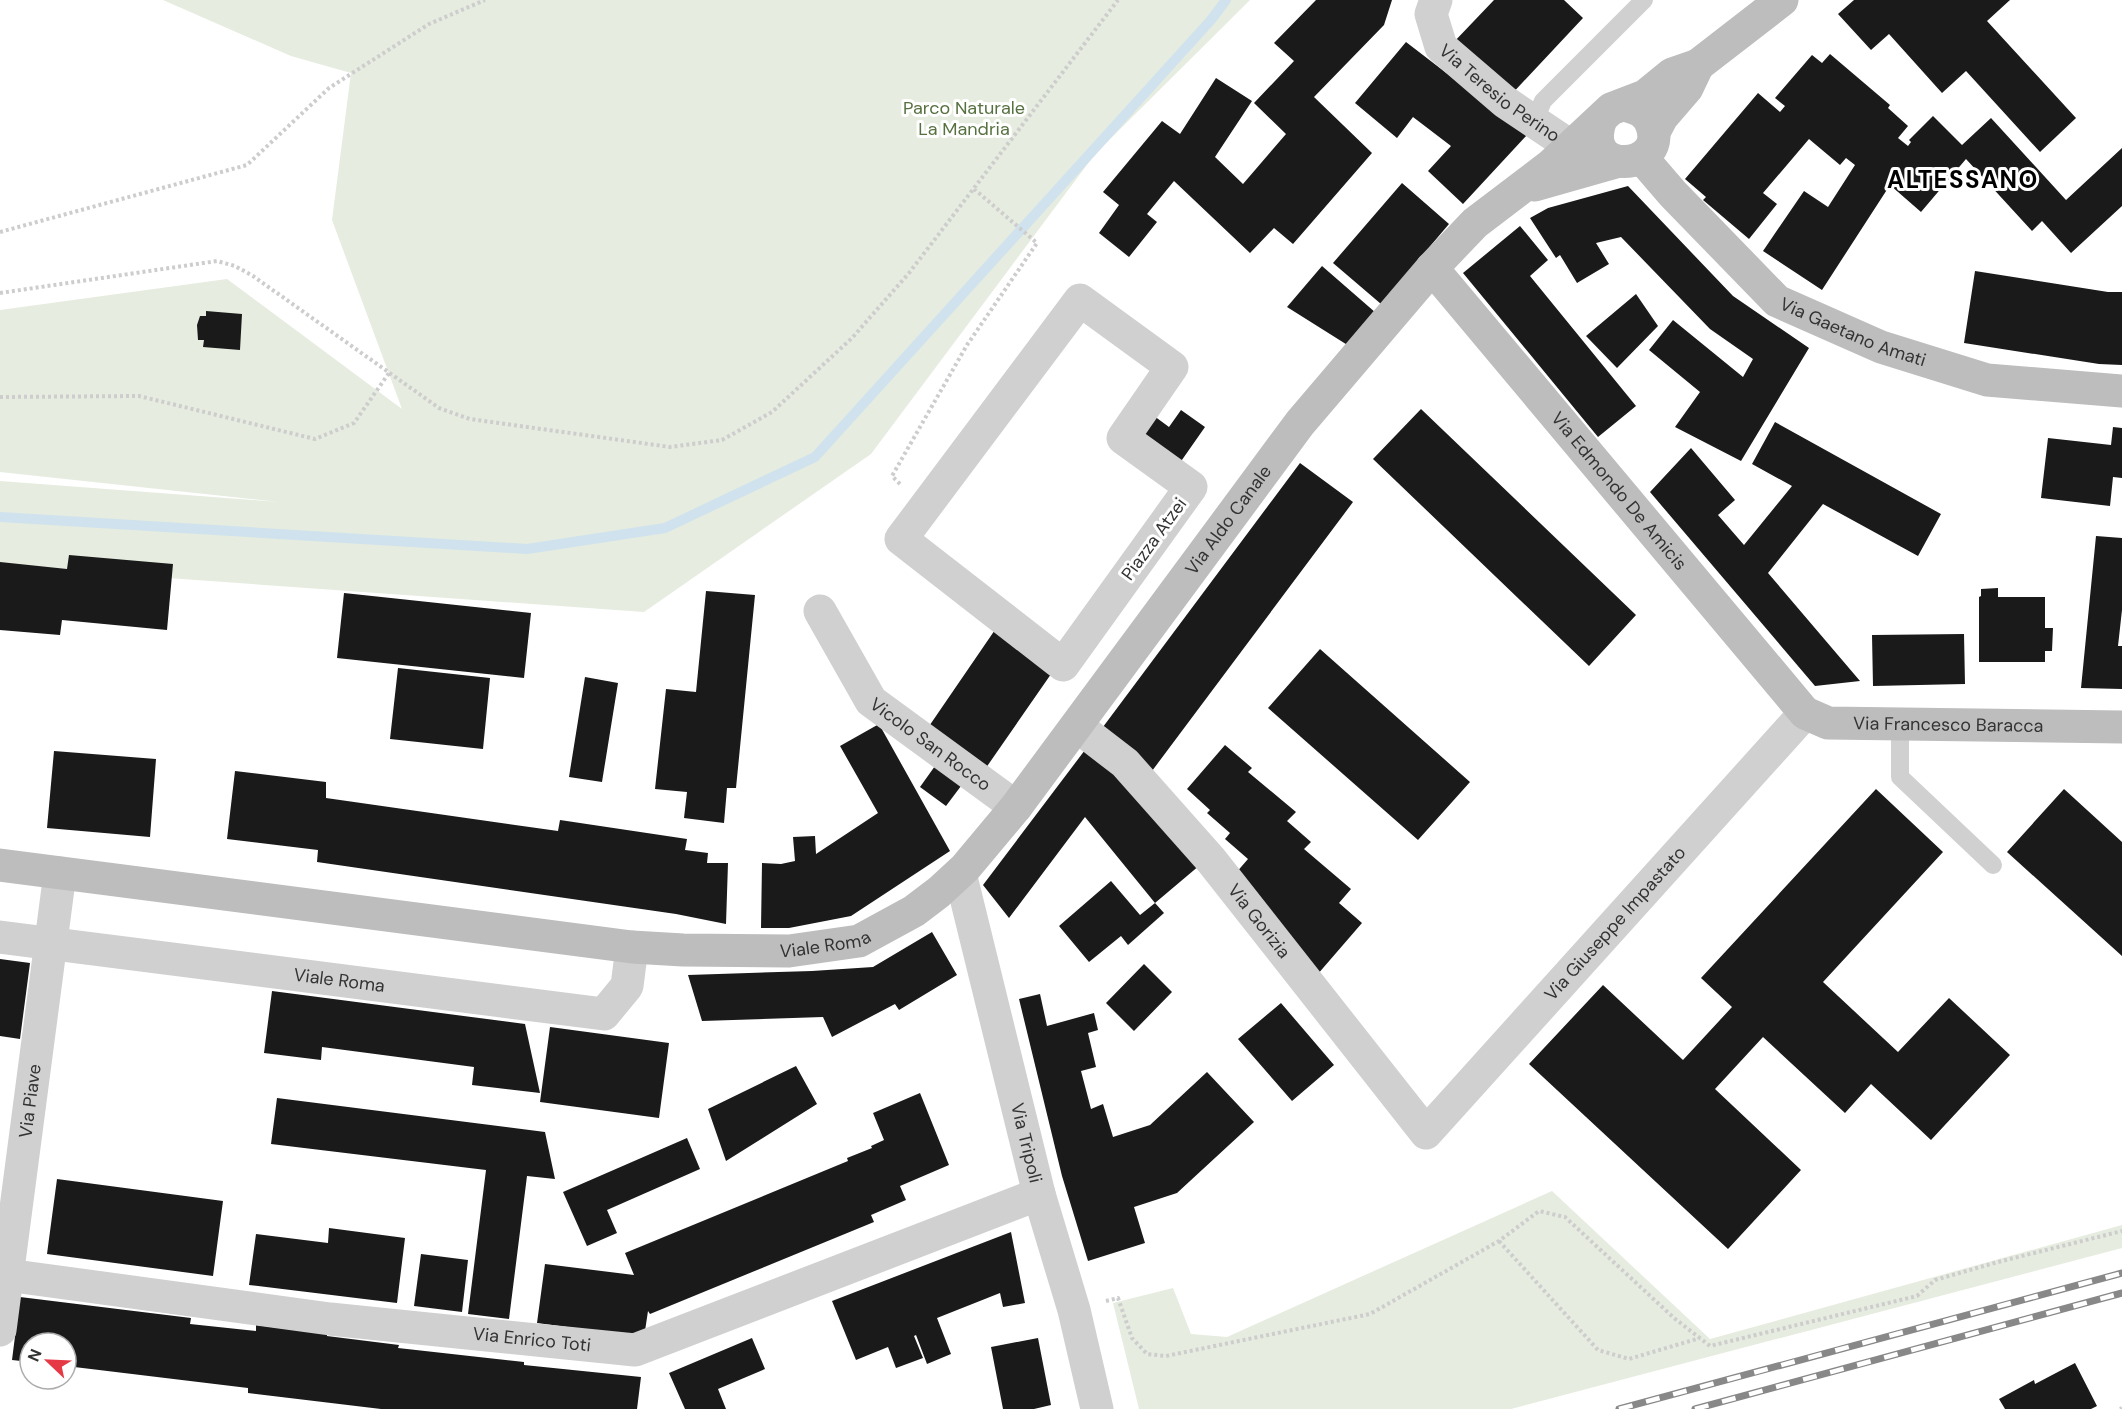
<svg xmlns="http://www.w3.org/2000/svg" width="2122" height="1409" font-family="'DM Sans',sans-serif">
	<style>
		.green { fill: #e6ecdf }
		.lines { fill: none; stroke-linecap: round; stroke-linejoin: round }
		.stream { stroke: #cfe2ee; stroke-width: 10 }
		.building { fill: #1a1a1a }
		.path { stroke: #cdcdcd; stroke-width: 4; stroke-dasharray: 3 3; stroke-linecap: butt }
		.lane { stroke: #d0d0d0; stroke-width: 18 }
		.street { stroke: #d0d0d0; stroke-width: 33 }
		.secondary { stroke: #bdbdbd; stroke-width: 33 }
		.rail-casing { stroke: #888; stroke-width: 7 }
		.rail { stroke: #fff; stroke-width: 4.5; stroke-dasharray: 14; stroke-linecap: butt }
		.labels { text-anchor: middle; stroke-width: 6; stroke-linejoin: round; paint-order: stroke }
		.street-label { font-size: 18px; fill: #333; stroke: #fff }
		.park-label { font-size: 18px; fill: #56703f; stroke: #fff }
		.district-label { font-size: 24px; font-weight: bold; letter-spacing: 1.5px; fill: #000; stroke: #fff }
	</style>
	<rect width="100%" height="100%" fill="#fff"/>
	<path class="green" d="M163 0H1250L1095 154 871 454 644 612 0 566V481L279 502 0 472V310L227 279 402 409 332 220 351 73 291 56Z
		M1552 1191 1710 1339 2122 1225V1248L1511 1409H1139L1113 1303 1173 1288 1191 1334 1227 1337Z"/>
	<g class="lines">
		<path class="stream" d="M0 517 527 549 665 528 815 457 1211 20 1226 0"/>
	</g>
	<path class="building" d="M1316 0H1392L1384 25 1314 97 1372 153 1293 244 1274 228 1250 253 1174 181 1147 214 1157 222 1129 257 1099 233 1119 205 1103 192 1162 121 1180 134 1216 78 1252 101 1215 157 1243 184 1286 134 1254 103 1294 61 1274 43Z
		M1494 0H1564L1583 18 1509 97 1452 44Z
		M1854 0H2010L1987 21 2076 118 2040 152 1966 71 1942 93 1889 34 1871 50 1838 14Z
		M1406 42 1527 135 1463 204 1428 171 1451 146 1413 117 1397 138 1355 103Z
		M1830 54 1890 105 1888 108 1908 126 1898 138 1908 146 1911 142 1909 140 1933 116 1962 145 1991 118 2066 200 2122 148V206L2071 253 2042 221 2032 231 1966 159 1921 212 1890 185 1822 290 1763 251 1804 191 1828 207 1855 165 1846 158 1840 165 1809 139 1763 193 1777 204 1749 239 1703 200 1706 197 1685 179 1758 93 1780 112 1785 106 1775 98 1812 55 1822 63Z
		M1402 183 1449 224 1381 304 1333 263Z
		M1628 186 1733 296 1809 348 1741 461 1675 427 1700 392 1649 350 1673 320 1743 377 1753 359 1710 329 1621 237 1596 243 1609 264 1577 283 1560 255 1556 258 1530 218 1548 208Z
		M1520 226 1548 260 1530 276 1636 406 1598 437 1463 273Z
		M1322 266 1376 313 1349 346 1287 307Z
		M1975 271 2108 292H2122V365L2099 364 1964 343Z
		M1636 294 1658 326 1617 368 1586 336Z
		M206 311 242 314 240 350 203 347 204 340H198L197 325 200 316H206Z
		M1421 409 1636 615 1589 666 1373 459Z
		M1146 410 1169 427 1181 410 1205 427 1177 467 1126 438Z
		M1775 422 1941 514 1918 556 1823 504 1768 573 1860 681 1815 686 1650 492 1691 448 1735 500 1718 515 1744 545 1792 486 1752 464Z
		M2113 427 2122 428V478L2113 477 2110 506 2041 498 2048 438 2111 445Z
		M1300 463 1353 502 1152 771 1100 731Z
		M2096 536 2122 538V610L2118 646H2122V689L2081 688Z
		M69 555 173 564 167 630 62 620 60 635 0 630V562L67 569Z
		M1998 588V597H2045V628H2053L2052 651H2045V662H1979V597L1981 596V589Z
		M706 591 755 595 736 788H727L724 823 684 818 687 792 655 789 666 689 696 692Z
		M344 593 531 613 524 678 337 658Z
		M999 624 1058 664 981 775 923 735Z
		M1964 634 1965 684 1873 686 1872 635Z
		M1320 649 1470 782 1418 840 1268 708Z
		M398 668 490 678 483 749 390 739Z
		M585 677 618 683 602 782 569 777Z
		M879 724 950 851 851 916 789 928H761L762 863 781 864 795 861 793 837 815 836 816 854 878 813 840 746Z
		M1225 745 1252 768 1248 772 1296 812 1287 821 1311 842 1304 849 1351 889 1339 903 1362 923 1317 975 1235 874 1248 859 1225 839 1230 833 1207 813 1210 810 1187 789Z
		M1088 746 1200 865 1155 903 1085 817 1009 918 983 885Z
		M54 751 156 759 150 837 47 828Z
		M940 759 967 778 946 806 920 787Z
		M235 771 326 782V798L558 831 560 820 687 839 685 850 708 853 707 863H728L726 924 676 914 317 862 318 850 227 839Z
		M1876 789 1943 852 1823 982 1898 1052 1949 998 2010 1055 1931 1140 1871 1084 1845 1113 1763 1037 1715 1089 1801 1170 1728 1249 1529 1064 1603 985 1683 1060 1732 1007 1701 978Z
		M2064 789 2122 842V956L2007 852Z
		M1111 881 1140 915 1155 903 1164 913 1128 945 1121 936 1089 962 1059 926Z
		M932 932 957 975 899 1010 895 1004 832 1037 823 1017 702 1021 688 975 812 971 873 967Z
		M0 959 30 963 20 1039 0 1036Z
		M1144 964 1172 992 1134 1031 1106 1003Z
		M272 991 525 1024 540 1093 472 1085 474 1067 322 1047 321 1060 264 1053Z
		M1040 994 1047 1026 1094 1013 1098 1030 1088 1033 1096 1067 1081 1071 1091 1109 1103 1104 1113 1137 1150 1125 1207 1072 1254 1122 1177 1193 1134 1207 1145 1243 1088 1261 1062 1176 1019 999Z
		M1281 1003 1334 1065 1292 1101 1238 1039Z
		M550 1027 669 1043 659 1118 540 1102Z
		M796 1066 817 1104 726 1161 708 1109Z
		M920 1093 949 1165 900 1186 906 1200 871 1215 874 1222 650 1314 648 1311 645 1331 636 1336 537 1323 545 1264 634 1275 625 1253 848 1161 847 1158 872 1148 871 1146 884 1140 873 1113Z
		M277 1098 545 1132 555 1179 527 1176 509 1319 468 1314 486 1170 271 1144Z
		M687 1138 700 1169 607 1210 617 1233 587 1246 563 1192Z
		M57 1179 223 1201 213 1276 47 1254Z
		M329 1228 405 1238 397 1303 249 1285 256 1234 328 1243Z
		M1011 1232 1025 1303 1003 1307 1000 1293 937 1318 951 1354 927 1364 916 1335 914 1336 923 1358 896 1368 888 1347 856 1360 832 1301Z
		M421 1254 468 1260 462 1312 414 1306Z
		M20 1297 191 1318 190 1324 256 1331V1325L327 1334V1336L399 1345 398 1348 524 1362V1365L641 1377 637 1409H381L248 1393V1388L66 1366V1343H30V1362L12 1360Z
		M752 1338 765 1369 718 1389 726 1409H685L669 1373Z
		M1038 1338 1051 1405 1034 1409H1003L991 1347Z
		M2075 1363 2097 1406 2091 1409H2005L1999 1399 2034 1380 2035 1384Z"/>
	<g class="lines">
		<path class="path" d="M0 232 247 165 329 88 429 24 485 0
			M0 293 217 261 235 266 253 276 439 408 470 419 670 447 722 440 772 412 852 338 909 273 1118 0
			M0 397 139 396 315 439 354 423 389 373
			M900 484 892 476 967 345 1037 243 973 188
			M1499 1241 1598 1350 1629 1359 1700 1338
			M1106 1301 1118 1298 1132 1338 1147 1354 1166 1356 1370 1314 1499 1241 1539 1211 1565 1217 1674 1318 1710 1346 1917 1296 1935 1280 1998 1262 2122 1231
			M2120 1409 2122 1408"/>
		<path class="lane" d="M1534 122 1543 101 1644 0
			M1900 725V777L1993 865"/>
		<g class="street">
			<path id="s1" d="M1436 0 1431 14 1441 47 1505 102 1572 147"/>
			<path d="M1080 300 1172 367 1123 438 1191 487 1063 665 901 539Z"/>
			<path id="s2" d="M820 611 871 701 1016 807"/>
			<path id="s3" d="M1077 726 1125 763 1211 860 1426 1133 1805 713"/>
			<path id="s4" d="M960 873 1039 1194 1074 1310 1097 1409"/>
			<path id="s5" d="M0 937 604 1014 627 986 632 947"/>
			<path id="s6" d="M0 1274 330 1319 635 1350 1039 1194"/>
			<path id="s7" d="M0 1330 60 873"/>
		</g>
		<g class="secondary">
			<path d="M1601 119C1579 178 1668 171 1652 126 1647 112 1638 108 1624 105"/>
			<path d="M1654 132 1662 117 1687 88 1698 65"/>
			<path id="s8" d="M1642 158 1673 194 1777 301 1881 347 1987 380 2122 391"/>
			<path d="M1535 185 1616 162"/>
			<path id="s9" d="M1432 268 1805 713 1828 723 2122 727"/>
			<path id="s10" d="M0 865 632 947 683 950 789 951 859 941 914 911 939 892 965 868 1016 807 1300 423 1432 268 1475 223 1550 166 1611 109 1645 96 1672 74 1698 65 1782 0"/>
		</g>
		<defs>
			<path id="rail" d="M1619 1409 2122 1273
				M1695 1409 2122 1293"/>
		</defs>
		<use href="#rail" class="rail-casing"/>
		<use href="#rail" class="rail"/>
	</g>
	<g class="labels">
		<g class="street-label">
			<text dy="6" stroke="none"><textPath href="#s1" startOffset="124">Via Teresio Perino</textPath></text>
			<text dy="6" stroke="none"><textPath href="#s8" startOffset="279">Via Gaetano Amati</textPath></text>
			<text dy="6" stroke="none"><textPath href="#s9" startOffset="291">Via Edmondo De Amicis</textPath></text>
			<text dy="6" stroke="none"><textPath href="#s10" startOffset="1431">Via Aldo Canale</textPath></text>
			<text transform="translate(1154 539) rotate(-54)" y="6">Piazza Atzei</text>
			<text dy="6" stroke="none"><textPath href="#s9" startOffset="726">Via Francesco Baracca</textPath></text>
			<text dy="6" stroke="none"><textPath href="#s2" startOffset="177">Vicolo San Rocco</textPath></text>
			<text dy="6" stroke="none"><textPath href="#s3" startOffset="268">Via Gorizia</textPath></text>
			<text dy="6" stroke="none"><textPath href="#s3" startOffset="820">Via Giuseppe Impastato</textPath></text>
			<text dy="6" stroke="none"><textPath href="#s10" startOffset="831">Viale Roma</textPath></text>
			<text dy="6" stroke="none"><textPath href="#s5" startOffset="342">Viale Roma</textPath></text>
			<text dy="6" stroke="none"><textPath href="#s7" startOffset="231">Via Piave</textPath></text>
			<text dy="6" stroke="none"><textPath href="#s4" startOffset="278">Via Tripoli</textPath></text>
			<text dy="6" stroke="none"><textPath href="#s6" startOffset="536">Via Enrico Toti</textPath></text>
		</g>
		<g class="park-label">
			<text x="964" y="114">Parco Naturale<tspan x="964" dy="21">La Mandria</tspan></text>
		</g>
		<g class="district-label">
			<text x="1963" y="188">ALTESSANO</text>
		</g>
	</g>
	<g transform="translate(48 1361) rotate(293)"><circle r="28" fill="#ffffff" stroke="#adadad" stroke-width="1.5"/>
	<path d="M0-4.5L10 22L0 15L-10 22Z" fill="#e63946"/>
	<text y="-9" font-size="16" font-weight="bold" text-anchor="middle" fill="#333333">N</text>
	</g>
</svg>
